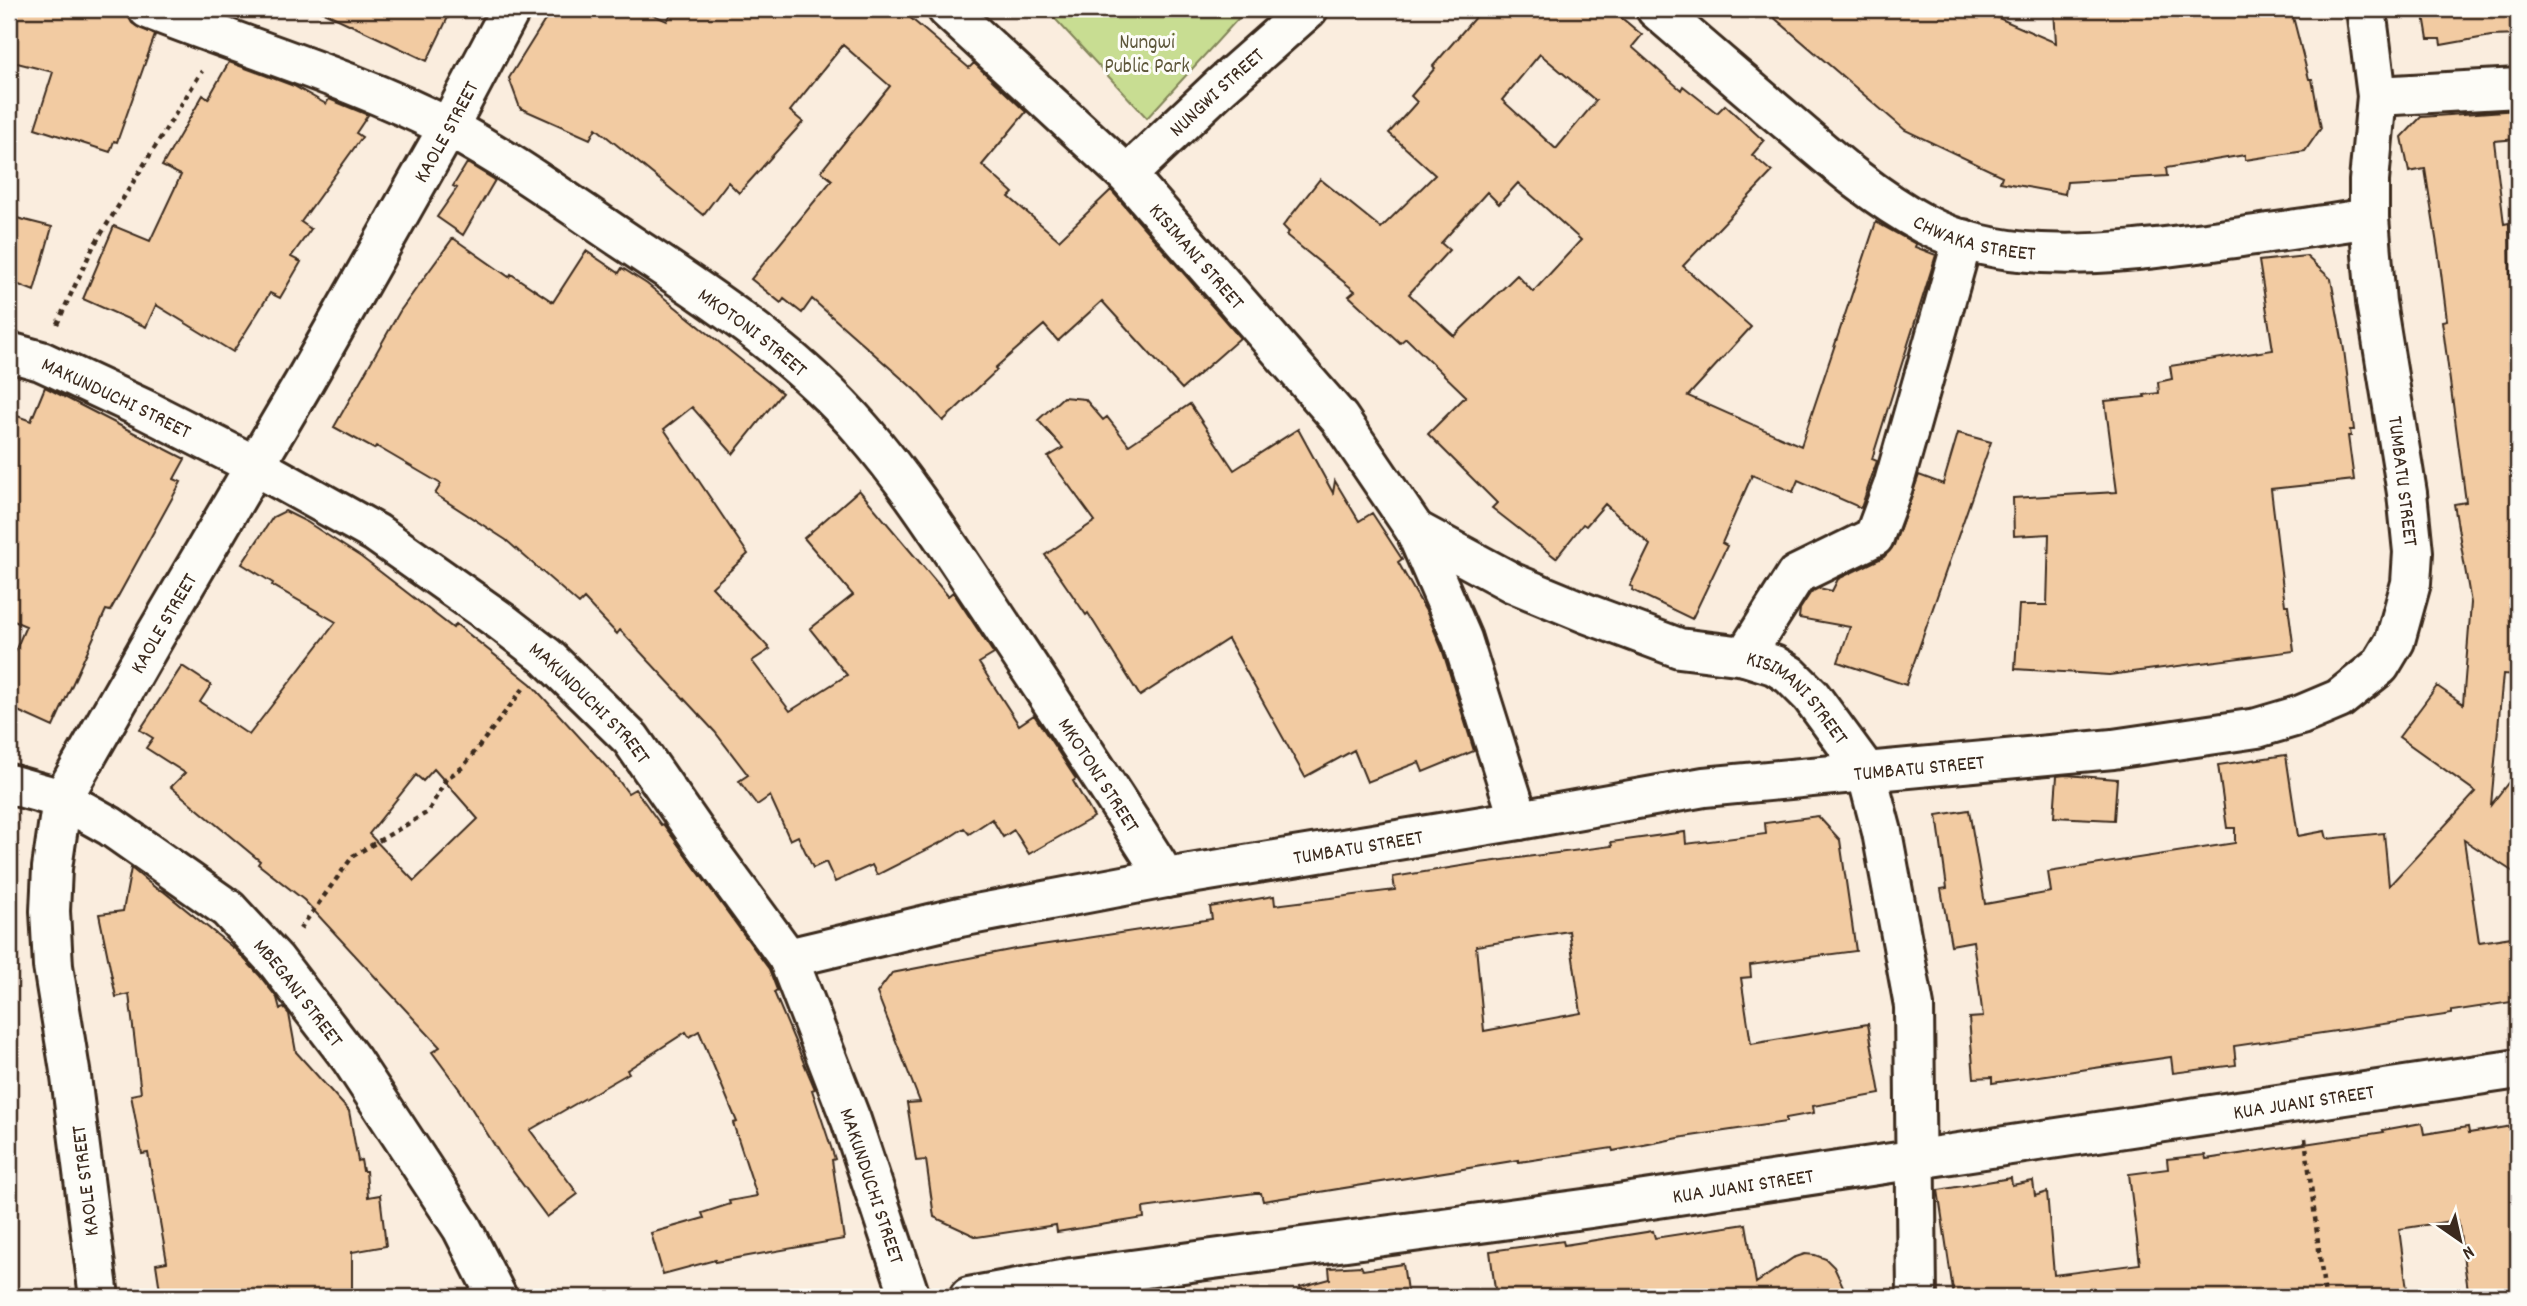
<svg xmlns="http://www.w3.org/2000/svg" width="2527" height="1306" font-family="Dekko,sans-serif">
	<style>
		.green { fill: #c8dd92; stroke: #828458; stroke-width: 2 }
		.building { fill: #f2cba2; stroke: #3b2a1e; stroke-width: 2; fill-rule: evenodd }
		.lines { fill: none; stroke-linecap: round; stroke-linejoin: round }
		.street-casing { stroke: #3b2a1e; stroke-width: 44 }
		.path { stroke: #3b2a1e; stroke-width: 4.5; stroke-dasharray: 5 5; stroke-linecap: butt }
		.street { stroke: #fdfcf7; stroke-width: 38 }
		.labels { text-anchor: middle; stroke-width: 6; stroke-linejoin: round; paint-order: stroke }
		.park-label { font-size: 21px; fill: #5e573b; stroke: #fdfcf7 }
		.street-label { font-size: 21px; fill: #3b2a1e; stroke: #fdfcf7 }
	</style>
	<rect width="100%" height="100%" fill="#faedde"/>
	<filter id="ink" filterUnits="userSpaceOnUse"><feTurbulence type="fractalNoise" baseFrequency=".0143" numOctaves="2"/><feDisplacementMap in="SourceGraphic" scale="14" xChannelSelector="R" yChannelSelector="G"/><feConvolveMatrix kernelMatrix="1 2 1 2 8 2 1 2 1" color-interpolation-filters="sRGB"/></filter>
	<g filter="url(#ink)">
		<path class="green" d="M1046 9H1247L1147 118Z"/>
		<path class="building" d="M9 9H127L132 23 155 35 117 142 114 141 110 152 35 128 53 72 9 61Z
			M317 9H452L427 61Z
			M552 9H640L667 21 674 9H900L969 68 974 63 1026 112 982 165 1013 193 1009 197 1059 240 1111 190 1240 338 1182 389 1102 301 1058 341 1044 325 995 368 997 370 943 421 916 391 812 299 802 313 784 299 781 303 751 279 832 180 821 171 890 86 843 45 790 111 803 122 739 193 728 182 703 215 596 128 590 139 520 108 509 78Z
			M1482 9H1611L1642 35 1632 47 1681 90 1683 86 1717 113 1725 105 1764 141 1752 155 1772 172 1683 266 1751 327 1688 396 1801 446 1876 222 1916 244 1915 247 1936 255 1872 459 1877 461 1861 508 1798 480 1793 492 1752 475 1722 543 1727 546 1692 619 1632 590 1633 587 1630 586 1650 545 1605 504 1586 526 1583 524 1556 558 1492 508 1497 503 1428 434 1466 396 1406 338 1400 343 1349 296 1355 291 1286 235 1289 232 1283 226 1320 179 1381 228 1435 175 1389 133 1417 102 1411 96 1435 68 1433 66ZM1540 54 1596 101 1556 149 1502 100ZM1518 183 1581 240 1533 292 1517 275 1454 336 1409 294 1449 250 1441 243 1487 192 1499 204Z
			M1764 9H1978L2056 43 2054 9H2291L2309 79H2312L2321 128 2305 151 2245 160V155L2166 168 2167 176 2067 182 2065 194 2000 182 2002 176 1905 130Z
			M2423 9H2518V35L2491 36 2441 45 2440 39H2428Z
			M229 62 294 86 326 104 329 99 368 115 356 133 362 137 301 222 311 229 291 257 301 262 280 298 270 293 233 352 156 305 146 327 83 299 114 226 150 241 181 175 162 166 203 95 208 99Z
			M2518 110V139L2494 141 2504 224 2509 223 2510 273 2515 309 2518 308V675L2503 674 2491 805 2518 770V875L2464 840 2479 942 2518 936V1001L2452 1011V1014L2234 1046 2236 1065 2173 1073 2171 1057 1992 1083V1077L1974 1078 1969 1018 1983 1017 1973 941 1951 945 1941 889 1947 888 1937 815 1969 810 1985 904 2051 892 2048 872 2235 843V828H2227L2218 765 2286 755 2298 836 2325 831 2327 839 2384 833 2389 886 2476 792 2399 737 2437 686 2463 704 2471 603 2454 504 2466 502 2442 321 2447 320 2439 257 2425 169 2409 172 2402 137 2421 117Z
			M467 163 495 180 463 235 437 217 457 188 453 186Z
			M9 216 52 227 34 291 9 281Z
			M453 238 509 277 511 274 553 302 586 251 619 273 622 268 647 284 782 393 733 454 692 407 664 429 748 554 712 587 770 649 752 661 790 711 847 675 810 629 853 595 804 538 859 490 948 596 953 592 994 654 979 663 1019 725 1034 715 1076 779 1073 781 1094 817 1029 854 1014 830 1003 837 992 819 969 834 964 828 944 841 877 875 872 865 835 882 826 862 813 868 798 836 790 840 770 796 757 805 739 781 748 775 715 732 620 630 617 634 584 599 579 604 506 540 435 494 441 484 376 446 374 449 334 427 400 311Z
			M2306 256 2331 279 2344 350 2354 430H2350L2351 436H2348L2354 480 2271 489 2285 605H2288L2294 651 2109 675 2015 669 2019 605H2047L2049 534 2014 536 2013 498 2117 492 2105 401 2145 397 2144 395 2159 393 2158 382 2172 379 2170 366 2273 350 2259 261Z
			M45 387 185 459 174 479 181 482 110 611 106 610 53 727 9 707V665L26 626 9 619V413L31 421Z
			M1063 397 1085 399 1103 420 1107 417 1129 445 1190 404 1234 470 1298 429 1333 493 1335 481 1359 521 1372 513 1402 559 1398 562 1427 613 1442 649 1474 751 1423 772 1419 762 1367 782 1354 750 1305 777 1228 639 1140 696 1088 613 1086 615 1045 555 1095 521 1048 457 1063 448 1038 420Z
			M1958 433 1991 442 1906 685 1838 662 1850 627 1799 618 1800 609 1811 592 1819 588 1832 591 1838 579 1884 557 1894 545 1919 475 1943 484Z
			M285 511 307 522 361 557 453 628 456 624 531 684 616 777 628 793 635 789 661 825 663 824 769 969 777 990 774 992 815 1089 812 1090 835 1159 832 1160 844 1239 715 1262V1260L663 1274 651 1233 704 1218 702 1213 730 1204 729 1201 757 1196 733 1123 737 1122 699 1031 689 1037 686 1032 627 1070 629 1073 530 1130 578 1194 547 1217 500 1154 460 1090 432 1052 440 1047 304 900 258 864 260 861 171 787 185 773 146 748 153 738 140 730 182 666 211 685 200 702 249 735 336 622 272 585 273 583 242 564 273 517ZM434 769 478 819 414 881 369 834 416 775 423 781Z
			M2066 775 2117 779 2114 820 2054 817 2057 776Z
			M1818 816 1840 840 1856 951 1750 965 1751 977 1741 978 1751 1044 1868 1024 1880 1094 1813 1106 1814 1113 1786 1118V1122L1684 1137 1613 1151 1612 1148 1519 1162V1160L1263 1201 1261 1193H1255L1143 1208 1144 1218 1057 1232 1056 1225 977 1237 934 1217 926 1160 916 1161 907 1103 920 1102 877 993 892 973 1015 949 1212 919 1210 907 1274 896 1275 905 1395 890 1393 877 1480 863 1612 846 1611 842 1685 832 1686 844 1766 834 1765 823ZM1569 931 1581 1013 1484 1031 1476 946Z
			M131 868 157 889 163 891 237 951 259 975 277 998 280 1009 284 1008 289 1014 296 1052 349 1111 358 1161 361 1160 363 1171H366L368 1197 380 1195 386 1246 352 1252V1297H161L156 1264 167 1262 148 1153 142 1154 131 1095 141 1093 129 994 116 997 99 914 123 911Z
			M2422 1123 2424 1134 2468 1127 2469 1133 2518 1125V1297H2469L2458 1220 2399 1229 2408 1297H1954L1938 1190 2011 1178 2012 1185 2033 1181 2035 1196 2047 1192 2054 1275 2140 1264 2129 1174 2168 1169 2167 1159 2205 1155 2206 1159 2384 1132 2383 1130Z
			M1746 1224 1756 1283 1793 1258 1805 1254 1815 1255 1826 1259 1834 1267 1848 1297H1496L1490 1251 1563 1241 1564 1245 1653 1231 1655 1238Z
			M1403 1264 1408 1297H1302L1300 1287 1330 1279 1329 1268 1361 1266 1363 1270Z"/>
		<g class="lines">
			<defs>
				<g id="street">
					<path id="s1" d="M148 9C247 48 357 80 451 129 518 165 579 211 643 253 722 305 800 358 863 431 910 485 948 546 988 605 1048 696 1108 786 1166 878"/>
					<path id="s2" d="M947 9 1127 175 1339 418 1415 530 1462 639 1519 820"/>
					<path id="s3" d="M1656 9C1700 47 1744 85 1789 123 1832 160 1874 197 1924 224 2008 268 2117 253 2206 242 2261 234 2315 227 2369 218"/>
					<path d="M2377 96 2518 88"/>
					<path id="s4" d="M1127 175 1221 86 1308 9"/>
					<path id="s5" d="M9 352 41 361 144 409 254 465 376 533 502 622 547 657 631 739 697 834 788 958 851 1120 910 1297"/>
					<path id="s6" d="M1415 530 1513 583 1588 614 1679 648 1745 656 1774 665 1790 675 1811 696 1866 771 1882 832 1914 1006 1917 1297"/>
					<path d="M1745 656 1796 575 1874 537 1893 486 1963 239"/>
					<path id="s7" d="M9 784 62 799 110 826 228 909 276 961 351 1059 462 1228 497 1297"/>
					<path id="s8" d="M788 958 960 917 1166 878 1519 820 1704 787 2113 749 2257 728 2301 715 2339 699 2380 666 2395 641 2411 583 2413 552 2407 493 2376 302 2369 218V181L2377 96 2366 9"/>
					<path id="s9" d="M99 1297 71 1077 53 966 50 911 52 868 62 799 155 636 303 384 448 128 511 9"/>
					<path id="s10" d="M969 1297 1072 1278 1591 1208 2518 1069"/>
				</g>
			</defs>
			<use href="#street" class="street-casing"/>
			<path class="path" d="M57 324 93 247 202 71
				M300 929 353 856 428 812 446 779 463 767 523 689
				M2305 1138 2325 1297"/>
			<use href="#street" class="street"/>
		</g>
	</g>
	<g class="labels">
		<g class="park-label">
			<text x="1147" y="48">Nungwi<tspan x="1147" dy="24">Public Park</tspan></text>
		</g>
		<g class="street-label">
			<text dy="7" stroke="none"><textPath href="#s4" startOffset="122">NUNGWI STREET</textPath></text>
			<text dy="7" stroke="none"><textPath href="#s9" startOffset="1272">KAOLE STREET</textPath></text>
			<text dy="7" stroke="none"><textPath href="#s3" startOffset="397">CHWAKA STREET</textPath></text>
			<text dy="7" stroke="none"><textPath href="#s2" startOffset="352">KISIMANI STREET</textPath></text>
			<text dy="7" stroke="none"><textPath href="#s1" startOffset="690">MKOTONI STREET</textPath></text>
			<text dy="7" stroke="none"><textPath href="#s5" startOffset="117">MAKUNDUCHI STREET</textPath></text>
			<text transform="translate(2404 481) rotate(83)" y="7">TUMBATU STREET</text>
			<text dy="7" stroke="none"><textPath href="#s9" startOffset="705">KAOLE STREET</textPath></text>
			<text dy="7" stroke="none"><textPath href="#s6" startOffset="425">KISIMANI STREET</textPath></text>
			<text dy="7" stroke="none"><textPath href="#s5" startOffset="684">MAKUNDUCHI STREET</textPath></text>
			<text dy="7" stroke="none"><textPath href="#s8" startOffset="1148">TUMBATU STREET</textPath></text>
			<text dy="7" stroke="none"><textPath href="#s1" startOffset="1256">MKOTONI STREET</textPath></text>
			<text dy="7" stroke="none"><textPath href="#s8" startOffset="581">TUMBATU STREET</textPath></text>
			<text dy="7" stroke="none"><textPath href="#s7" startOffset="364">MBEGANI STREET</textPath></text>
			<text dy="7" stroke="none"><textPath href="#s10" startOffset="1349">KUA JUANI STREET</textPath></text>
			<text transform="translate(84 1181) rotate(-97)" y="7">KAOLE STREET</text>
			<text dy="7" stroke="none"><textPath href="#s10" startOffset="782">KUA JUANI STREET</textPath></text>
			<text dy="7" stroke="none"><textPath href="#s5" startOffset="1251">MAKUNDUCHI STREET</textPath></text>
		</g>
	</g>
	<rect width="2527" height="1306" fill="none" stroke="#fdfcf7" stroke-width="35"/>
	<rect x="18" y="18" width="2492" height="1271" fill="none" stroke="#3b2a1e" stroke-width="2.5" filter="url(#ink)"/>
	<g transform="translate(2460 1240) rotate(146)" stroke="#fdfcf7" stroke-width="5" paint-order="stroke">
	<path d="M0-5L12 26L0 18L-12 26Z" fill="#3b2a1e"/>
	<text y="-10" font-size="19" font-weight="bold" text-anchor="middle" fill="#3b2a1e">N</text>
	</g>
</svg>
